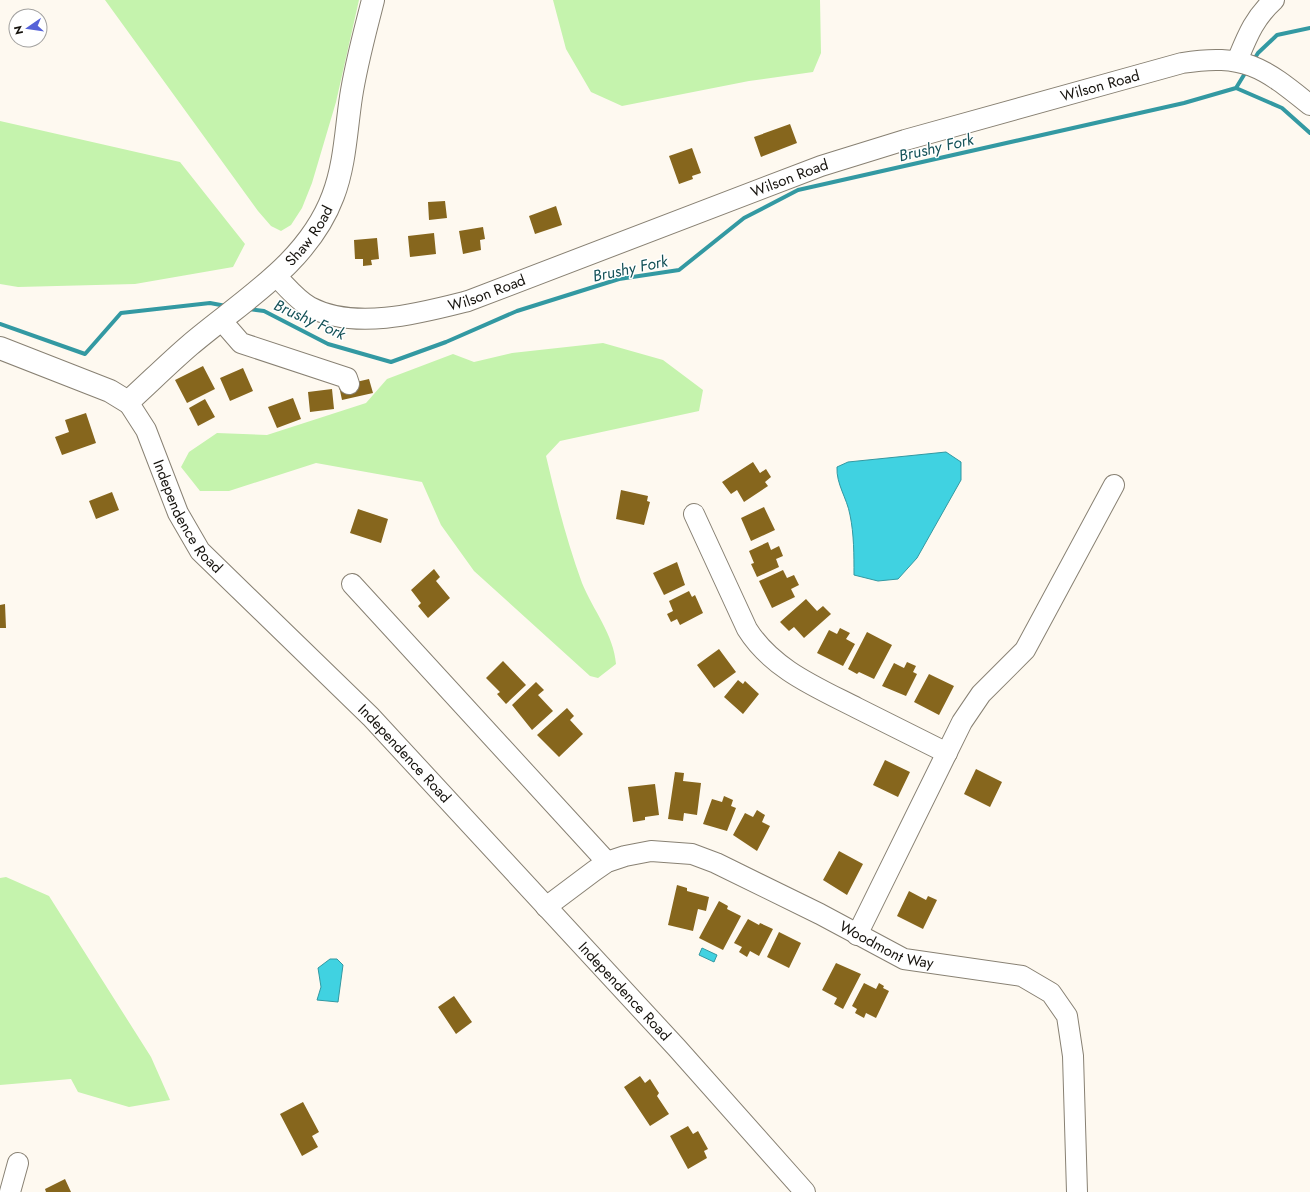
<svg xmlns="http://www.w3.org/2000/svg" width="1310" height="1192" font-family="Jost,sans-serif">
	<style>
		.green { fill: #c5f3ad }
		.water { fill: #40d2e1; stroke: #3399a2 }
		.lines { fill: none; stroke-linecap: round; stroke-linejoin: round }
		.stream { stroke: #3399a2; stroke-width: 4 }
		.building { fill: #86661d }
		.minor-casing { stroke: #888173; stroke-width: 22 }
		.major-casing { stroke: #888173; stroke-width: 24 }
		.minor { stroke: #fff; stroke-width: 20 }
		.major { stroke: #fff; stroke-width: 22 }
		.labels { text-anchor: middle; stroke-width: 3; stroke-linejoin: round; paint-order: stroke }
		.street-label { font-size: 15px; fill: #16130e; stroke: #fff }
		.water-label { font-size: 16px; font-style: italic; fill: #155258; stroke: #fff }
	</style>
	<rect width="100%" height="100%" fill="#fef9f0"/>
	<path class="green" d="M105 0H359L336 102 312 183 302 208 291 225 281 231 271 226 258 211Z
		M553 0H820L821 53 813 72 749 81 622 106 591 92 566 49Z
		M0 121 180 162 245 244 233 267 135 284 18 287 0 284Z
		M603 343 663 360 703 390 699 411 560 441 546 456C556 499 567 542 582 583 593 610 614 635 616 664L598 678 590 676 474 571 441 525 422 482 316 463 229 491H200L181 467 189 452 217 433 267 435 366 403 387 379 453 354 474 362 512 353Z
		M6 877 49 896 151 1057 170 1100 129 1107 78 1092 71 1079 0 1085V878Z"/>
	<path class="water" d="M946 452 961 462V480L917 558 898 579 878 581 854 575C854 555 854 534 850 515 847 498 836 484 837 467L848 462Z
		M702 948 717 955 714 962 699 955Z
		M330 959H337L343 965 338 1002 317 1000 321 987 318 968Z"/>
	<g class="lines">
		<path class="stream" d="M1253 61 1258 53 1277 35 1310 28
			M1236 88 1247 70
			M249 309 264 311 328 344 391 362 446 342 517 311 619 279 679 270 744 218 798 190 1184 103 1236 88 1282 108 1310 133
			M0 324 85 354 121 313 210 303 226 306"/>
	</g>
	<path class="building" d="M790 124 797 143 761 157 754 137Z
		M692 148 701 173 692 176 693 179 679 184 669 156Z
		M445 201 447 218 429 220 428 202Z
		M556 206 562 225 535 234 529 216Z
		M483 227 485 239 480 240 481 250 463 254 459 231Z
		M434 233 436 254 410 257 408 236Z
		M377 238 379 259 371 260 372 265 363 266V259H355L354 240Z
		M203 366 215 389 187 403 175 380Z
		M243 368 253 391 230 401 220 378Z
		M369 379 373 393 342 400 339 386Z
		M332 389 334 409 310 412 308 392Z
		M293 398 301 419 277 428 268 407Z
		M205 399 215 417 198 426 189 408Z
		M86 413 96 443 62 455 55 437 69 432 65 420Z
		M753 462 760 473 766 469 771 477 765 482 768 486 744 502 737 490 731 494 722 482Z
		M621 490 648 496 647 501 650 502 644 525 616 519Z
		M112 492 119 510 96 519 89 501Z
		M764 507 775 530 751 541 741 518Z
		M358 509 388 519 381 543 350 533Z
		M768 542 771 550 779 546 783 556 776 559 779 567 757 577 751 564 754 563 749 551Z
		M677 562 685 585 664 595 653 573Z
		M434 569 440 577 436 581 450 598 428 618 418 606 421 603 411 590Z
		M783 570 787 578 794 575 799 585 791 589 795 597 772 608 759 581Z
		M689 591 692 597 695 595 703 613 680 625 677 619 671 622 667 614 673 611 669 601Z
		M806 599 817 611 823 606 831 614 804 638 794 627 789 631 780 622Z
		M5 604 6 628H0V605Z
		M840 628 850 633 846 639 855 644 843 666 817 653 829 630 837 634Z
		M867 632 892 645 874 679 859 672 857 674 848 669Z
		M719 649 736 672 714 688 697 665Z
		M503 661 526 685 506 704 497 694 500 692 486 678Z
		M907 662 916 666 913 672 917 674 906 696 882 686 894 663 904 668Z
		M929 674 954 686 939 715 914 702Z
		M738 680 743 684 745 681 759 694 743 714 724 697Z
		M536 682 544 690 538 695 553 711 532 730 512 705Z
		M567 708 574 716 570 720 583 734 559 757 537 735Z
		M885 760 910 772 898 797 873 785Z
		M976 769 1002 782 990 807 964 794Z
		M675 772 684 773 683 781 701 783 697 815 684 813 683 821 668 819Z
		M655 784 659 815 645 817V820L633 822 628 787Z
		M724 796 733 800 731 806 736 808 727 831 703 824 712 799 722 802Z
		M757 810 765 815 762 822 770 826 757 851 733 835 745 813 753 817Z
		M839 851 863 864 847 895 823 880Z
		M677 885 687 888V891L709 897 706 911 698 909 693 931 668 925Z
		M909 891 926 900 928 896 937 900 923 929 897 916Z
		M719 901 728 906 727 909 741 916 723 950 699 938Z
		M748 919 759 925 760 923 773 929 759 956 750 951 747 957 739 952 742 947 734 943Z
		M779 932 801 943 789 968 767 957Z
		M836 963 861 974 843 1009 834 1004 837 998 822 990Z
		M864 983 876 989 879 983 884 986 883 988 889 991 876 1018 866 1013 864 1018 855 1013 857 1009 852 1006Z
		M454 996 472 1022 456 1034 438 1007Z
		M640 1076 645 1083 650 1079 659 1093 657 1096 669 1114 650 1126 624 1087Z
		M303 1102 319 1132 312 1136 318 1147 302 1156 280 1114Z
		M688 1126 693 1134 698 1131 708 1149 704 1151 707 1158 688 1169 670 1136Z
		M65 1179 71 1192H46L45 1189Z"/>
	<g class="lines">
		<defs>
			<g id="minor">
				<path d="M1237 61C1247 37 1254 18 1274 0"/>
				<path id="s1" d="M276 276C286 286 297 300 310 307 355 331 421 313 468 301L821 166 905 140 1182 63C1244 53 1263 67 1310 105"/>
				<path d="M221 320 241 343 347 378 349 384"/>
				<path id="s2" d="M128 402 146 430 178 513 200 551 371 717 677 1048 805 1192"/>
				<path d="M694 514 747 629C772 669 816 687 857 708 887 723 917 738 947 753"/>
				<path d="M352 584 607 862"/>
				<path id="s3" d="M546 907 594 871 607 862 625 856 651 851 692 854 716 863 820 914 904 959 1022 976 1051 993 1067 1016 1073 1056 1077 1192"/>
				<path d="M857 935 962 722 981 694 1025 650 1114 485"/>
				<path d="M10 1192 18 1163"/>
			</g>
			<g id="major">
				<path id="s4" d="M0 348 110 391 128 402C149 383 169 363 190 345 243 300 308 263 333 196 345 165 346 130 351 97 356 64 365 32 373 0"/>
			</g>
		</defs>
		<use href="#minor" class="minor-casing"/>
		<use href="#major" class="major-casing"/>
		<use href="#minor" class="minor"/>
		<use href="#major" class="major"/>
	</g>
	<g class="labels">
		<g class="street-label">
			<text dy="5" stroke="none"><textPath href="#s1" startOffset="876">Wilson Road</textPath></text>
			<text dy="5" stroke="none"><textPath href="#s1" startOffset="552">Wilson Road</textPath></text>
			<text dy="5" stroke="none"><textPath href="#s4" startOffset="386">Shaw Road</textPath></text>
			<text dy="5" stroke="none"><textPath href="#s1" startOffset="228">Wilson Road</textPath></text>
			<text dy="5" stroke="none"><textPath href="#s2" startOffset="130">Independence Road</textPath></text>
			<text dy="5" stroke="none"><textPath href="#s2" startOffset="454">Independence Road</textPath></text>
			<text dy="5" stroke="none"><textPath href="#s3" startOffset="378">Woodmont Way</textPath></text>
			<text dy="5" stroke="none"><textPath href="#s2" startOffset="778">Independence Road</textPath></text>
		</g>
		<g class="water-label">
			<text transform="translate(936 147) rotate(-13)" y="6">Brushy Fork</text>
			<text transform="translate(630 268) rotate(-12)" y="6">Brushy Fork</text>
			<text transform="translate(310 319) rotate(24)" y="6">Brushy Fork</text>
		</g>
	</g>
	<g transform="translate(28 28) rotate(257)"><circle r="19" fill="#ffffff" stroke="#a2a19f"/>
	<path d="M0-3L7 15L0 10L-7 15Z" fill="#5562d8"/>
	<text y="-6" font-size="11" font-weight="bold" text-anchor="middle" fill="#16130e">N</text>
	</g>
</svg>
